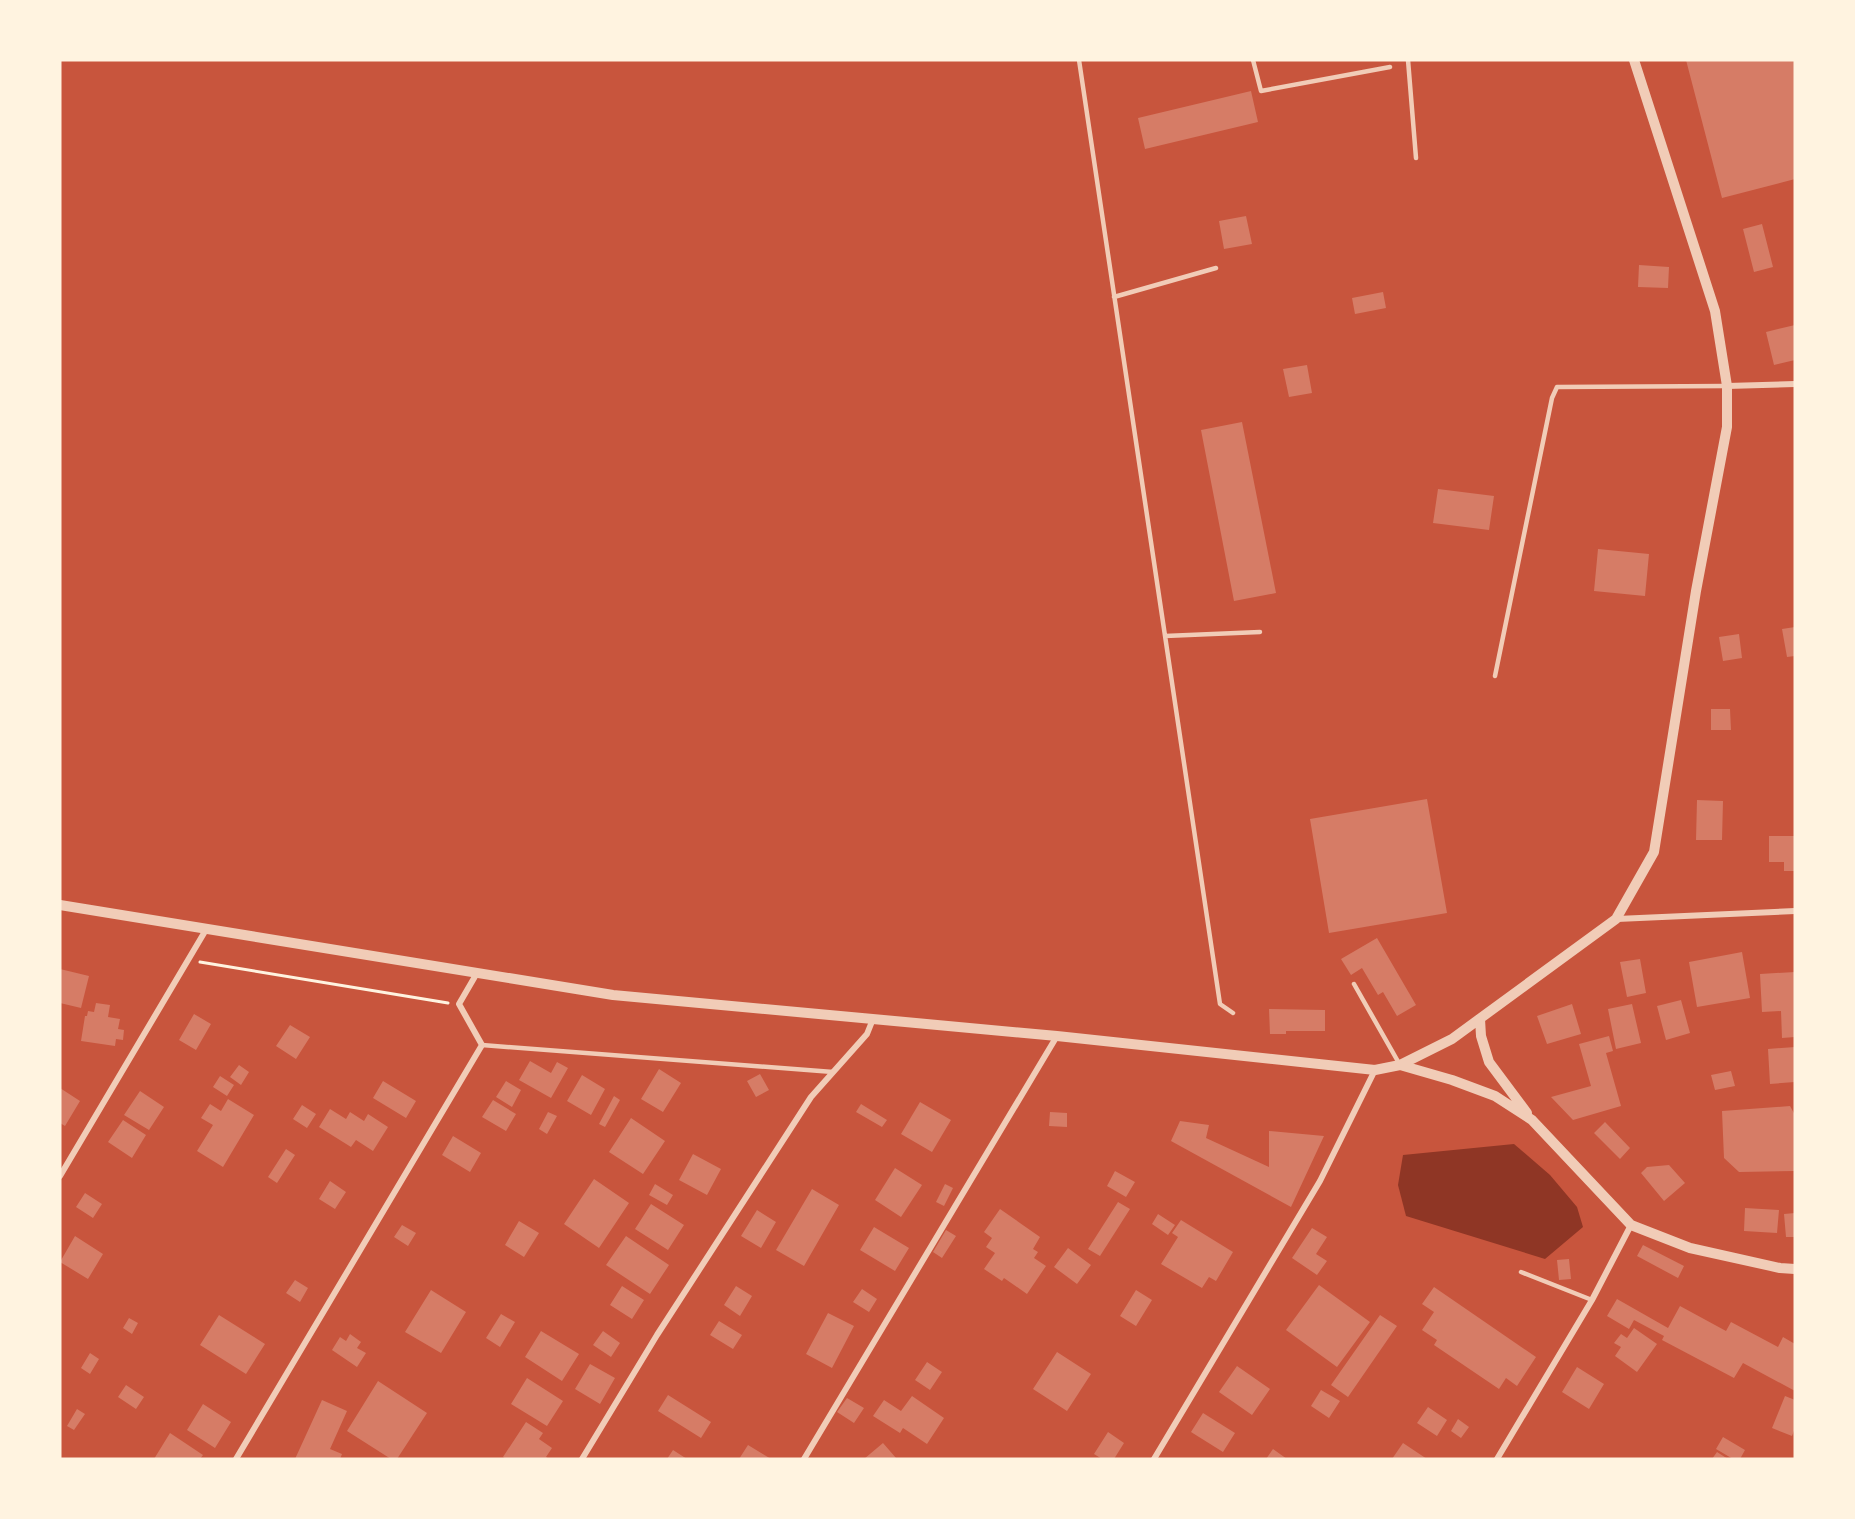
<svg xmlns="http://www.w3.org/2000/svg" width="1855" height="1519" font-family="'Fira Sans Condensed',sans-serif">
	<style>
		.water { fill: #8f3625 }
		.building { fill: #d67c66 }
		.lines { fill: none; stroke-linecap: round; stroke-linejoin: round }
		.path { stroke: #fff3e0; stroke-width: 3 }
		.service { stroke: #f1ccb7; stroke-width: 4.5 }
		.minor { stroke: #f1ccb7; stroke-width: 6 }
		.tertiary { stroke: #f1ccb7; stroke-width: 10 }
	</style>
	<rect width="100%" height="100%" fill="#c8553d"/>
	<path class="water" d="M1514 1144 1550 1175 1577 1207 1583 1227 1545 1259 1406 1216 1398 1185 1403 1155Z"/>
	<path class="building" d="M1686 60H1795V179L1722 198Z
		M1251 91 1258 122 1145 149 1138 118Z
		M1246 216 1252 244 1224 249 1219 221Z
		M1762 224 1773 267 1754 272 1743 229Z
		M1639 265 1669 267 1668 288 1638 287Z
		M1383 292 1386 308 1355 314 1352 298Z
		M1795 325V360L1774 365 1766 332Z
		M1307 365 1312 393 1289 397 1283 369Z
		M1242 422 1276 593 1234 601 1201 430Z
		M1438 489 1494 496 1489 530 1433 523Z
		M1598 549 1649 554 1645 596 1594 591Z
		M1795 627V656L1787 657 1782 629Z
		M1739 634 1742 658 1723 661 1719 637Z
		M1711 709H1730L1731 730H1711Z
		M1427 799 1447 913 1329 933 1310 819Z
		M1697 800 1723 801 1722 840H1696Z
		M1769 836H1795V871H1784V862H1769Z
		M1377 938 1416 1005 1397 1016 1383 992 1378 995 1362 968 1351 975 1341 959Z
		M1742 952 1750 998 1697 1007 1689 962Z
		M1640 959 1646 993 1627 997 1620 962Z
		M60 969 89 976 81 1008 60 1003Z
		M1795 972V1037L1782 1038 1781 1011 1762 1012 1760 974Z
		M1681 1000 1690 1033 1666 1040 1657 1006Z
		M96 1003 110 1005 108 1017 120 1019 118 1029 124 1030 123 1040 116 1039 115 1046 81 1041 85 1016H87L88 1011 94 1012Z
		M1572 1004 1581 1034 1547 1044 1537 1016Z
		M1632 1004 1641 1043 1616 1049 1608 1009Z
		M1269 1009 1325 1010V1031H1286V1034H1270Z
		M194 1014 211 1024 196 1050 179 1040Z
		M290 1025 310 1037 296 1059 276 1046Z
		M1609 1036 1613 1051 1606 1053 1621 1106 1573 1120 1551 1097 1591 1086 1579 1044Z
		M1795 1047V1082L1770 1084 1768 1049Z
		M530 1061 551 1073 557 1062 568 1068 551 1098 519 1080Z
		M239 1065 249 1072 241 1085 230 1077Z
		M659 1069 681 1083 663 1112 641 1099Z
		M1731 1071 1735 1086 1715 1090 1711 1075Z
		M760 1074 769 1090 756 1097 747 1081Z
		M582 1075 605 1089 591 1115 567 1101Z
		M220 1076 234 1085 227 1096 213 1087Z
		M383 1081 416 1101 406 1118 373 1098Z
		M506 1081 521 1090 512 1107 496 1097Z
		M60 1088 80 1101 65 1126 60 1123Z
		M140 1091 164 1107 149 1130 124 1115Z
		M614 1096 620 1100 605 1127 599 1124Z
		M228 1099 254 1115 223 1167 197 1151 213 1125 201 1118 210 1104 221 1111Z
		M493 1100 516 1114 506 1131 482 1117Z
		M920 1102 951 1120 932 1152 901 1134Z
		M861 1104 887 1120 882 1127 856 1112Z
		M302 1105 316 1114 307 1128 293 1119Z
		M1790 1106 1795 1115V1171L1739 1172 1724 1158 1722 1111Z
		M330 1109 346 1119 350 1112 364 1121 368 1114 388 1127 373 1151 356 1140 351 1147 319 1127Z
		M548 1112 557 1116 547 1134 539 1129Z
		M1050 1112 1067 1113V1127L1049 1126Z
		M631 1118 665 1141 643 1174 609 1152Z
		M123 1120 146 1135 132 1158 108 1142Z
		M1180 1121 1209 1125 1206 1138 1269 1167V1131L1324 1136 1291 1207 1171 1141Z
		M1605 1122 1630 1148 1620 1159 1594 1133Z
		M453 1136 481 1153 470 1172 442 1155Z
		M286 1149 295 1155 277 1183 268 1177Z
		M693 1154 721 1169 707 1195 679 1180Z
		M1669 1165 1685 1183 1664 1201 1641 1173 1647 1167Z
		M895 1168 922 1185 901 1217 875 1200Z
		M1115 1171 1135 1182 1126 1197 1107 1186Z
		M594 1179 629 1203 599 1248 564 1224Z
		M330 1181 346 1192 335 1209 319 1199Z
		M655 1184 673 1195 667 1205 649 1195Z
		M945 1184 953 1188 944 1206 936 1202Z
		M812 1189 839 1205 804 1266 776 1250Z
		M85 1193 102 1204 93 1218 76 1207Z
		M1118 1202 1130 1209 1100 1256 1088 1249Z
		M651 1204 684 1225 668 1250 635 1229Z
		M1745 1208 1779 1210 1777 1233 1744 1231Z
		M1000 1209 1040 1237 1033 1249 1038 1252 1034 1258 1046 1266 1027 1294 1004 1278 1002 1281 984 1269 995 1253 986 1247 992 1238 984 1232Z
		M757 1210 776 1222 761 1248 741 1236Z
		M1795 1213V1237H1786L1784 1214Z
		M1158 1214 1175 1225 1168 1235 1152 1224Z
		M1181 1220 1233 1252 1216 1281 1209 1277 1202 1288 1161 1264 1178 1237 1172 1233Z
		M519 1221 539 1233 524 1257 505 1245Z
		M402 1225 416 1233 408 1246 394 1237Z
		M874 1227 909 1248 895 1271 860 1250Z
		M1312 1228 1327 1237 1316 1254 1327 1261 1317 1275 1292 1258Z
		M946 1230 956 1236 942 1258 933 1252Z
		M75 1236 103 1254 88 1279 60 1262Z
		M626 1236 669 1265 650 1294 606 1265Z
		M1643 1245 1684 1266 1678 1278 1637 1256Z
		M1068 1248 1091 1265 1077 1284 1054 1267Z
		M1569 1259 1571 1279 1559 1280 1557 1260Z
		M295 1280 308 1288 300 1302 286 1293Z
		M1319 1285 1370 1322 1337 1367 1286 1330Z
		M622 1286 644 1300 632 1319 610 1305Z
		M736 1286 752 1296 740 1316 724 1305Z
		M1434 1287 1536 1357 1517 1386 1506 1378 1499 1389 1434 1345 1437 1340 1422 1330 1434 1312 1422 1304Z
		M862 1289 877 1299 869 1312 853 1302Z
		M431 1290 466 1312 441 1353 405 1332Z
		M1136 1290 1152 1300 1136 1326 1120 1316Z
		M1617 1299 1668 1328 1680 1306 1726 1331 1731 1322 1778 1347 1783 1337 1795 1344V1391L1743 1363 1734 1378 1662 1340 1664 1336 1634 1320 1629 1329 1607 1316Z
		M828 1313 854 1326 832 1368 806 1354Z
		M501 1314 515 1322 500 1347 486 1338Z
		M219 1315 265 1344 246 1374 200 1345Z
		M1380 1315 1397 1326 1348 1397 1331 1385Z
		M129 1318 138 1323 132 1334 123 1328Z
		M719 1321 742 1335 733 1349 710 1335Z
		M1634 1328 1657 1344 1637 1372 1615 1356 1621 1347 1614 1343 1621 1334 1627 1338Z
		M541 1331 579 1354 562 1381 525 1357Z
		M603 1331 620 1343 611 1357 593 1345Z
		M350 1334 361 1342 357 1348 366 1353 357 1367 332 1350 340 1337 346 1341Z
		M1057 1352 1091 1374 1067 1411 1033 1389Z
		M90 1353 99 1359 90 1374 81 1368Z
		M927 1362 942 1372 930 1390 915 1380Z
		M590 1364 615 1378 600 1404 575 1389Z
		M1237 1366 1270 1389 1252 1415 1219 1392Z
		M1577 1367 1604 1384 1589 1409 1562 1392Z
		M527 1378 563 1401 547 1426 511 1404Z
		M378 1381 427 1413 397 1459H391L347 1431Z
		M126 1385 144 1397 136 1409 118 1397Z
		M1321 1390 1340 1401 1329 1418 1311 1406Z
		M668 1395 711 1422 701 1438 658 1411Z
		M912 1396 944 1418 927 1444 903 1428 900 1433 873 1416 884 1400 901 1411Z
		M1785 1396 1795 1400V1428L1792 1436 1772 1428Z
		M847 1398 864 1408 854 1423 837 1412Z
		M322 1400 347 1411 330 1449 342 1454 340 1459H295Z
		M203 1404 231 1422 215 1448 187 1430Z
		M1428 1407 1447 1420 1437 1436 1417 1423Z
		M77 1409 85 1414 74 1430 67 1426Z
		M1203 1413 1235 1433 1223 1452 1191 1432Z
		M1458 1419 1469 1427 1461 1438 1451 1431Z
		M526 1422 543 1433 539 1439 552 1448 546 1457 549 1459H506L503 1457Z
		M1108 1432 1124 1443 1114 1459H1102L1094 1454Z
		M170 1433 203 1455 200 1459H154Z
		M1723 1437 1745 1450 1740 1459H1733L1716 1449Z
		M883 1443 896 1458 864 1459Z
		M1403 1443 1427 1459H1392Z
		M748 1445 771 1459H739Z
		M1273 1449 1287 1459H1266Z
		M673 1450 687 1459H667Z
		M1717 1452 1728 1459H1712Z"/>
	<g class="lines">
		<path class="path" d="M200 962 448 1003"/>
		<path class="service" d="M1079 60 1220 1004 1233 1013
			M1253 60 1261 91 1390 67
			M1408 60 1416 158
			M1114 297 1216 268
			M1165 636 1260 632
			M1495 676 1552 398 1557 387 1727 386
			M1354 984 1400 1065
			M482 1045 833 1072
			M1521 1272 1592 1300"/>
		<path class="minor" d="M1727 386 1795 384
			M1617 919 1795 911
			M60 1176 207 928
			M236 1459 482 1045 459 1004 477 973
			M582 1459 657 1335 811 1097 867 1034 873 1019
			M804 1459 1057 1036
			M1154 1459 1320 1181 1375 1070
			M1497 1459 1592 1300 1631 1225"/>
		<path class="tertiary" d="M60 905 613 995 1057 1036 1375 1070 1400 1065 1452 1039 1616 919 1654 852 1696 591 1727 427V386L1715 311 1634 60
			M1480 1019 1481 1036 1489 1062 1527 1113
			M1400 1065 1452 1080 1495 1096 1532 1120 1631 1225 1690 1248 1780 1268 1795 1269"/>
	</g>
	<rect width="1855" height="1519" fill="none" stroke="#fff3e0" stroke-width="123"/>
</svg>
